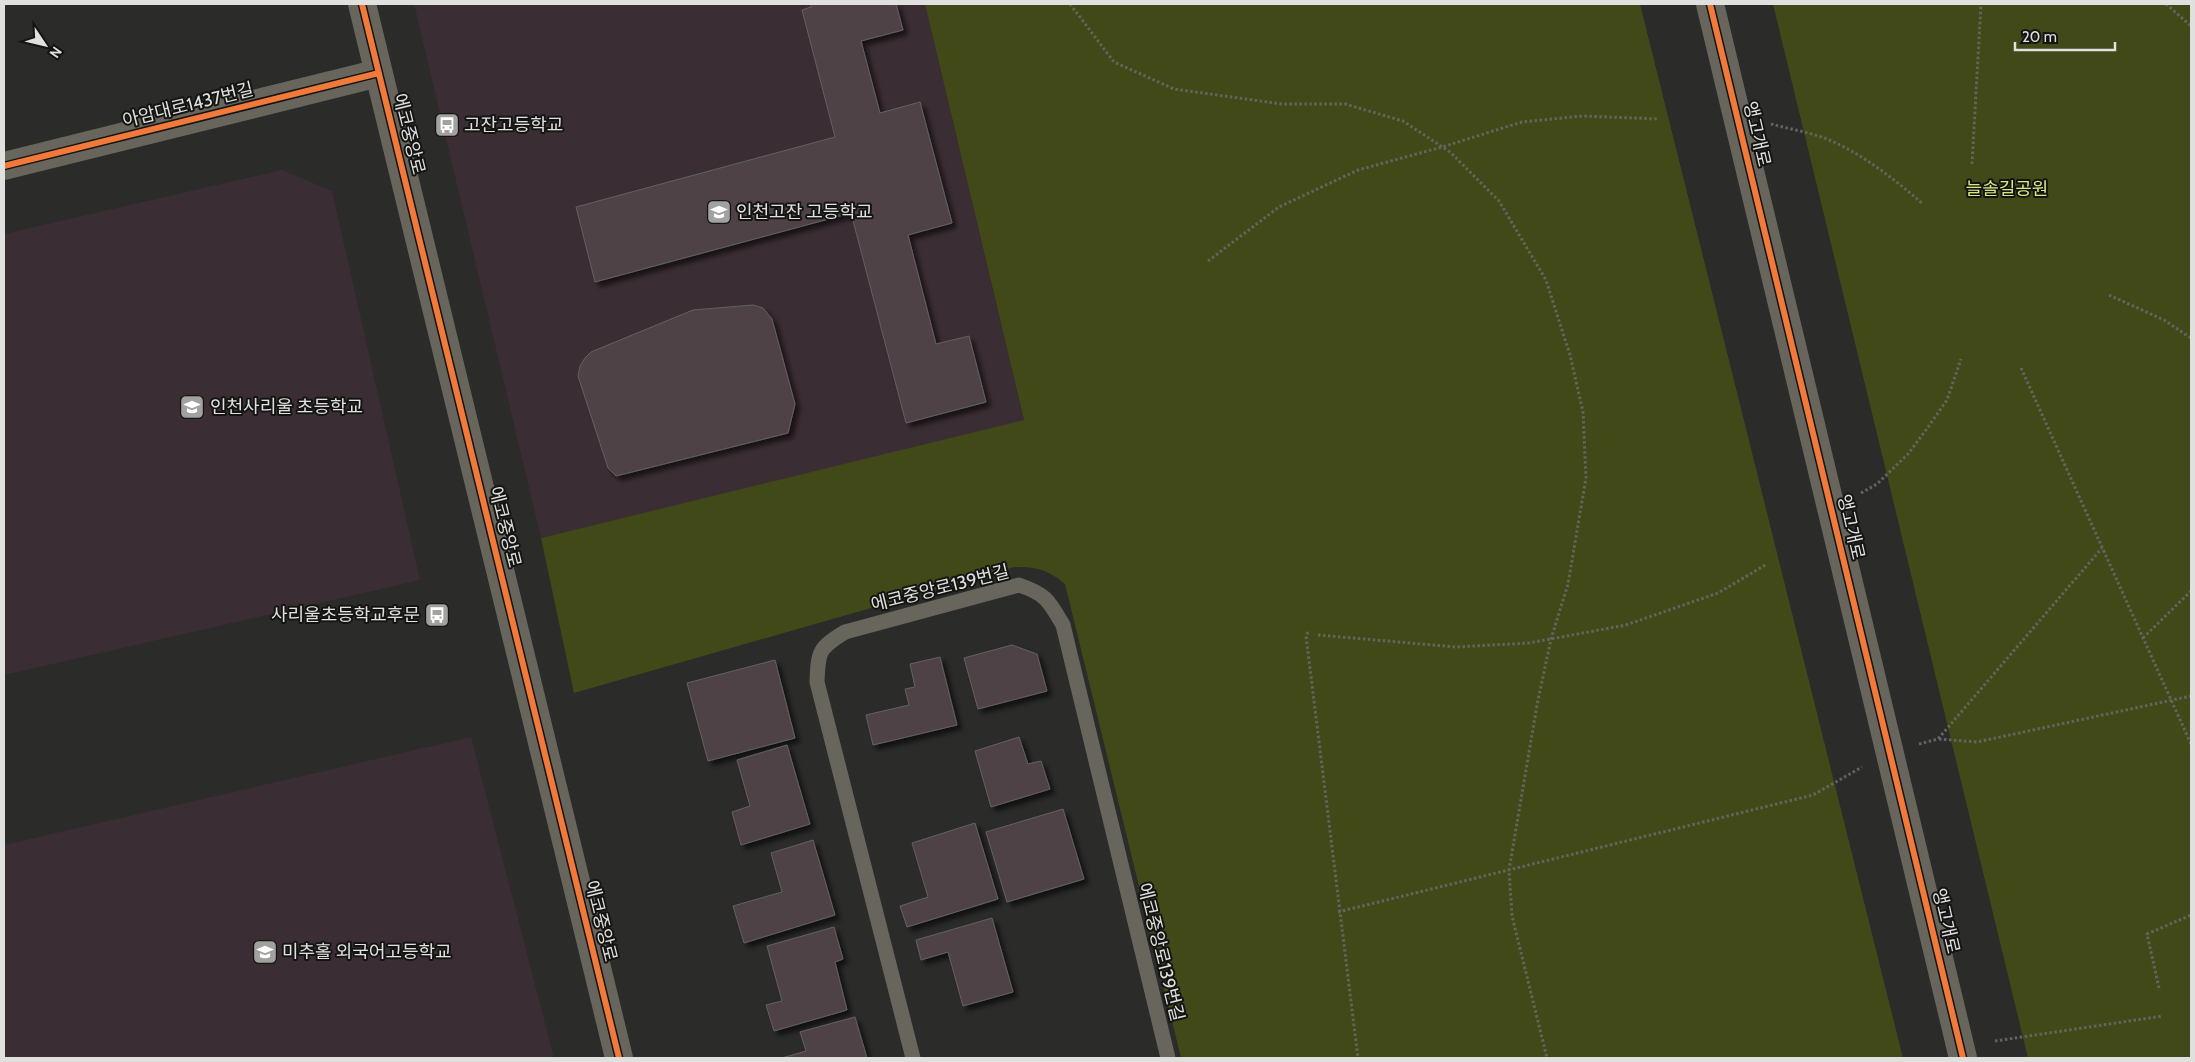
<svg xmlns="http://www.w3.org/2000/svg" width="2195" height="1062" font-family="Cabin,'Noto Sans KR',sans-serif">
	<style>
		.education { fill: #3b2d34 }
		.green { fill: #424918 }
		.building { fill: #504247; stroke: #626161; filter: url(#shadow) }
		.lines { fill: none; stroke-linecap: round; stroke-linejoin: round }
		.path { stroke: #65635e; stroke-width: 3; stroke-dasharray: 2.5 2.5; stroke-linecap: butt }
		.service { stroke: #68665c; stroke-width: 15 }
		.minor { stroke: #68665c; stroke-width: 28 }
		.tertiary { stroke: #68665c; stroke-width: 28 }
		.cycleway-casing { stroke: #141413; stroke-width: 9 }
		.cycleway { stroke: #f17a3a; stroke-width: 6 }
		.labels { text-anchor: middle; stroke-width: 4; stroke-linejoin: round; paint-order: stroke }
		.street-label { font-size: 18px; fill: #e0e0de; stroke: #141413 }
		.poi-label { font-size: 18px; fill: #e0e0de; stroke: #141413; text-anchor: start }
		.park-label { font-size: 18px; fill: #d7e880; stroke: #141413 }
	</style>
	<defs>
		<filter id="shadow"><feDropShadow dx="4.5" dy="4.5" stdDeviation="2.5" flood-color="#0009"/></filter>
	</defs>
	<rect width="100%" height="100%" fill="#2b2b2a"/>
	<path class="education" d="M414 4H925L1024 421 541 538Z
		M282 170 332 191 420 580 4 675V234Z
		M471 737 554 1058H4V845Z"/>
	<path class="green" d="M925 4H1640L1903 1058H1181L1065 584C1047 569 1036 567 1014 567L574 693 541 538 1024 420Z
		M1773 4H2191V1058H2028Z"/>
	<path class="building" d="M811 4H896L903 30 861 41 880 113 920 102 952 223 908 235 936 344 969 336 986 402 906 423 851 213 595 282 576 207 835 137 802 10 811 7Z
		M753 305 763 308 772 319 795 404 788 433 616 476 608 468 578 376 580 366 585 358 591 352 693 310Z
		M1012 645 1037 654 1047 691 978 709 964 658Z
		M940 657 957 725 873 745 866 715 909 705 905 689 915 687 910 664Z
		M775 660 795 738 708 761 687 683Z
		M1019 737 1028 764 1041 761 1050 789 991 807 975 751Z
		M787 745 810 824 741 845 732 812 750 806 737 760Z
		M1063 809 1084 879 1007 902 986 832Z
		M975 823 998 899 907 927 900 906 928 897 912 843Z
		M813 840 835 915 744 943 733 906 782 892 771 853Z
		M992 918 1013 992 963 1006 948 952 921 960 916 940Z
		M834 927 843 959 835 962 847 1010 774 1031 766 1005 782 1001 767 946Z
		M855 1017 867 1058H782L806 1051 800 1032Z"/>
	<g class="lines">
		<path class="path" d="M1070 4 1114 62 1174 89 1282 104H1345L1403 121 1450 152 1499 201 1546 280 1570 355 1583 412 1586 478 1568 584 1551 639 1537 705 1509 870 1512 916 1547 1058
			M2166 4 2191 26
			M1771 124C1789 129 1809 132 1827 139 1863 154 1894 179 1923 204
			M1972 164 1981 4
			M1208 261 1279 207 1358 170 1442 147 1522 122 1583 116 1658 119
			M2109 295 2164 320 2191 338
			M2021 368 2191 744
			M1861 493 1877 484 1908 454 1926 430 1947 400 1961 359
			M1308 632 1306 636 1358 1058
			M1318 635 1456 647 1529 643 1626 625 1718 593 1767 564
			M2143 638 2191 591
			M1939 739 1977 742 2191 696
			M1919 744 1938 739 2102 548
			M1338 912 1813 795 1862 767
			M2159 988 2147 934 2191 915
			M1995 1041 2163 1016"/>
		<path class="service" d="M913 1058 817 682C818 651 819 648 845 632L1019 585C1046 594 1049 601 1063 625L1168 1058"/>
		<path class="minor" d="M362 4 619 1058
			M4 166 379 73"/>
		<path class="tertiary" d="M1710 4 1963 1058"/>
		<defs>
			<path id="cycleway" d="M362 4 619 1058
				M1710 4 1963 1058
				M4 166 379 73"/>
		</defs>
		<use href="#cycleway" class="cycleway-casing"/>
		<use href="#cycleway" class="cycleway"/>
	</g>
	<defs>
		<symbol id="bus-square" viewBox="-11 -11 22 22"><rect x="-9" y="-9" width="18" height="18" rx="4" fill="#a1a19f" stroke="#141413"/><path d="M-5-6H5V4H4V6H2V4H-2V6H-4V4H-5ZM-3.5-4V0h7V-4ZM-3.5 1.2v1.5H-2V1.2ZM2 1.2v1.5H3.5V1.2Z" fill="#fff"/></symbol>
		<symbol id="school-square" viewBox="-11 -11 22 22"><rect x="-9" y="-9" width="18" height="18" rx="4" fill="#a1a19f" stroke="#141413"/><path d="M0-5L7-2L0 1L-7-2ZM-4 1L0 2.5L4 1V4Q0 6-4 4Z" fill="#fff"/></symbol>
	</defs>
	<g fill-rule="evenodd">
		<use href="#bus-square" x="433" y="111" width="28" height="28"/>
		<use href="#school-square" x="705" y="198" width="28" height="28"/>
		<use href="#school-square" x="178" y="393" width="28" height="28"/>
		<use href="#bus-square" x="423" y="601" width="28" height="28"/>
		<use href="#school-square" x="251" y="938" width="28" height="28"/>
	</g>
	<g class="labels">
		<g class="street-label">
			<text transform="translate(188 105) rotate(-14)" y="6">아암대로1437번길</text>
			<text transform="translate(409 134) rotate(76)" y="6">에코중앙로</text>
			<text transform="translate(1757 134) rotate(77)" y="6">앵고개로</text>
			<text transform="translate(505 527) rotate(76)" y="6">에코중앙로</text>
			<text transform="translate(1851 527) rotate(77)" y="6">앵고개로</text>
			<text transform="translate(940 588) rotate(-14)" y="6">에코중앙로139번길</text>
			<text transform="translate(601 921) rotate(76)" y="6">에코중앙로</text>
			<text transform="translate(1946 921) rotate(77)" y="6">앵고개로</text>
			<text transform="translate(1161 952) rotate(76)" y="6">에코중앙로139번길</text>
		</g>
		<g class="poi-label">
			<text x="464" y="131">고잔고등학교</text>
			<text x="736" y="218">인천고잔 고등학교</text>
			<text x="210" y="413">인천사리울 초등학교</text>
			<text x="420" y="621" text-anchor="end">사리울초등학교후문</text>
			<text x="282" y="958">미추홀 외국어고등학교</text>
		</g>
		<g class="park-label">
			<text x="2007" y="195">늘솔길공원</text>
		</g>
	</g>
	<rect width="2195" height="1062" fill="none" stroke="#e0e0de" stroke-width="10"/>
	<g transform="translate(45 45) rotate(125)" stroke="#141413" stroke-width="4" paint-order="stroke">
	<path d="M0-4L9 19L0 12L-9 19Z" fill="#e0e0de"/>
	<text y="-8" font-size="14" font-weight="bold" text-anchor="middle" fill="#e0e0de">N</text>
	</g>
	<path d="M2015 42v8h100v-8" fill="none" stroke="#e0e0de" stroke-width="2.5"/>
	<text x="2022" y="42" font-size="15" fill="#e0e0de" stroke="#141413" stroke-width="4" paint-order="stroke">20 m</text>
</svg>
